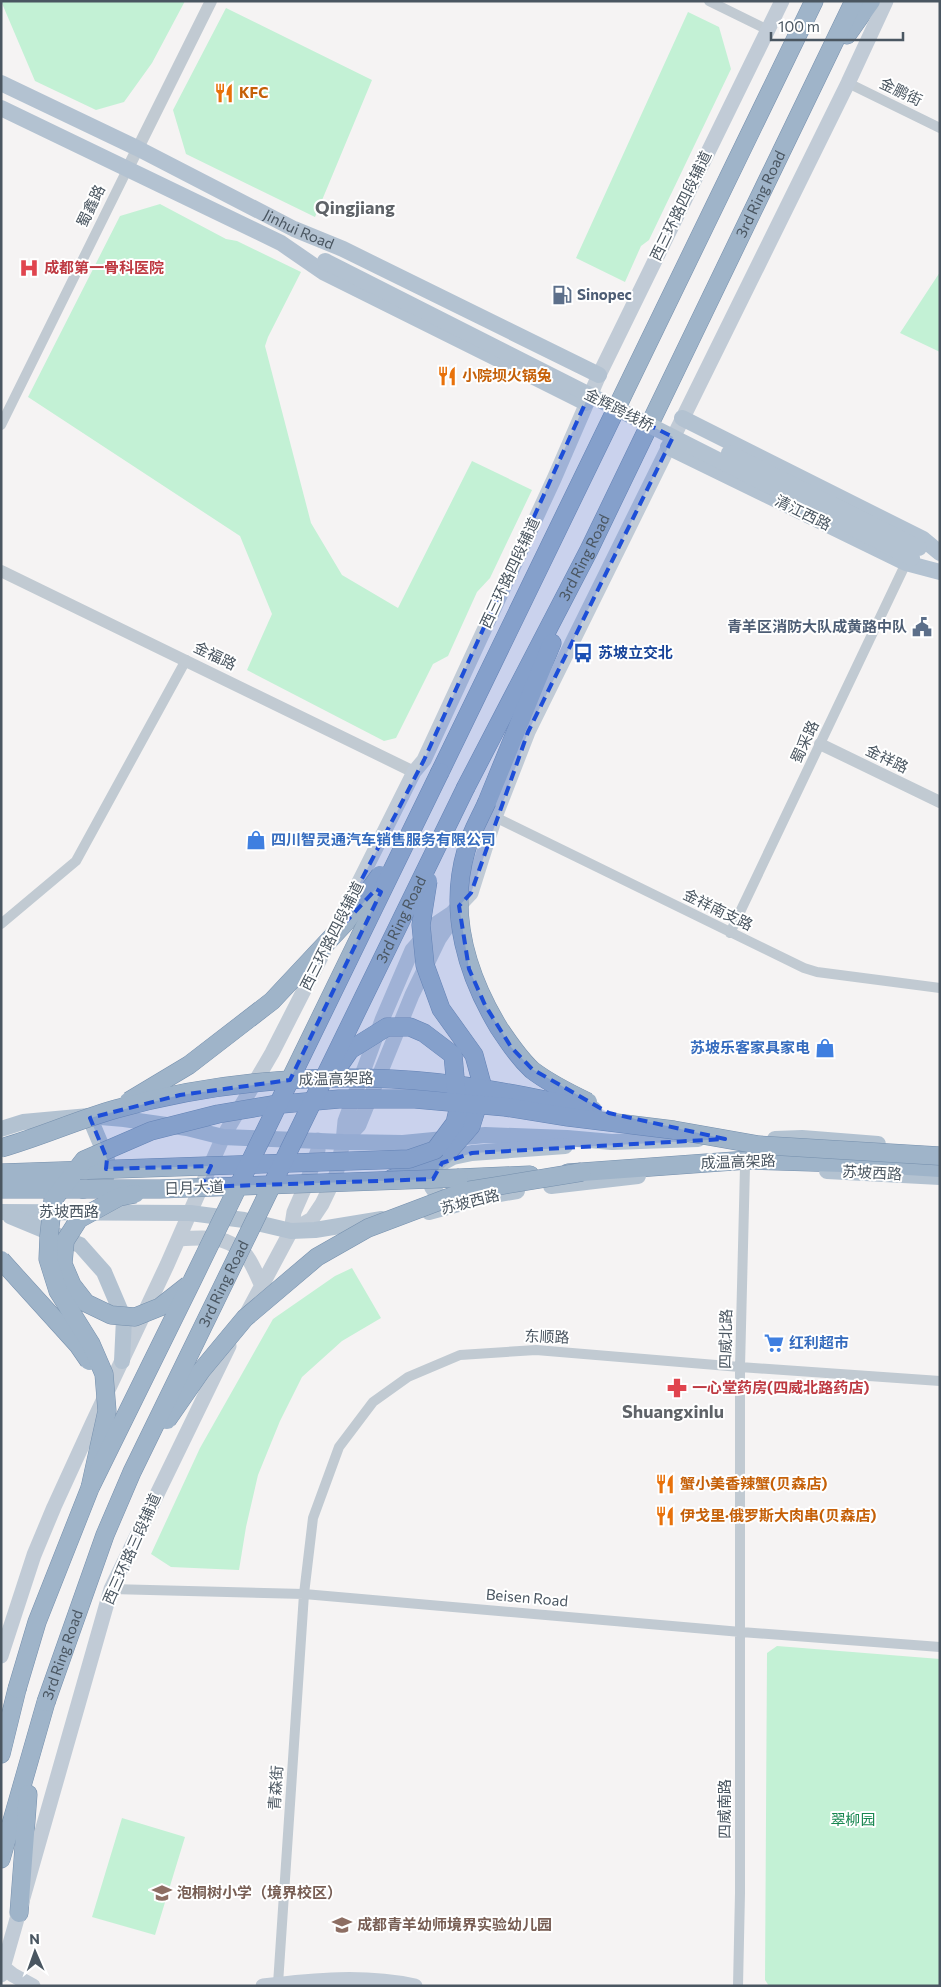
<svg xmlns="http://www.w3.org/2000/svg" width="941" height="1987" font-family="Commissioner,'Noto Sans SC',sans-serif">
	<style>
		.green { fill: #c3f1d5 }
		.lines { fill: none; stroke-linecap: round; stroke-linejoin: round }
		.trunk-casing { stroke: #7690ad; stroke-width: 19 }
		.minor { stroke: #c1cad2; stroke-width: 10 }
		.tertiary { stroke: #c1cad2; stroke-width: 12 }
		.secondary { stroke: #c1cbd6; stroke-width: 15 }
		.primary { stroke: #b3c2d1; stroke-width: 16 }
		.trunk { stroke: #9fb4c9; stroke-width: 18 }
		.trunk-bridge-casing { stroke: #7690ad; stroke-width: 19; stroke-linecap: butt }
		.primary-bridge { stroke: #b3c2d1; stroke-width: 16 }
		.trunk-bridge { stroke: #9fb4c9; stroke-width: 18 }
		.marked { fill: #1d4ed8; fill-opacity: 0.2; stroke: #1d4ed8; stroke-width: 4; stroke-dasharray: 10 6; stroke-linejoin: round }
		.labels { text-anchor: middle; stroke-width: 4; stroke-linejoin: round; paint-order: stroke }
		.street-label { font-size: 15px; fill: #4a5661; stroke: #fff }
		.food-label { font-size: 15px; font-weight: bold; fill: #c56008; stroke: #fff; text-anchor: start }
		.health-label { font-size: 15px; font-weight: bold; fill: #be3a42; stroke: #fff; text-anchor: start }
		.service-label { font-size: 15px; font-weight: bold; fill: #4e5e75; stroke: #fff; text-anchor: start }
		.transit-label { font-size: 15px; font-weight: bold; fill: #164399; stroke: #fff; text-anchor: start }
		.shop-label { font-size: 15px; font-weight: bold; fill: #366cbe; stroke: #fff; text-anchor: start }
		.park-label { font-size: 15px; fill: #17864f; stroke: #fff }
		.education-label { font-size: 15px; font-weight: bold; fill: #785e54; stroke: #fff; text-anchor: start }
		.quarter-label { font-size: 18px; font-weight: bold; fill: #5f6368; stroke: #fff }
	</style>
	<rect width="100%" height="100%" fill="#f5f3f3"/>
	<path class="green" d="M1 1H185L152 63 124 102 96 110 35 81Z
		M226 8 372 80 315 217 186 154 173 110Z
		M688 12 719 27 731 69 649 240 641 246 625 282 576 258Z
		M160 204 226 239 237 241 301 272 268 337 265 346 311 523 342 575 398 608 472 461 532 490 490 578 477 592 448 656 433 664 396 738 384 741 247 670 272 614 240 536 28 397 120 216Z
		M940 272V352L900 333Z
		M352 1268 381 1318 342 1341 302 1377 280 1421 258 1475 246 1527 239 1570 171 1567 151 1554 200 1448 273 1319 335 1276Z
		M777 1646 940 1659V1986H769L765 1980 767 1653Z
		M122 1818 185 1837 155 1935 92 1917Z"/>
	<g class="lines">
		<defs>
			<g id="trunk">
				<path d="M847 35 871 1"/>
				<path d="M440 772 814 1"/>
				<path id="s2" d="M466 787 589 550 854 1"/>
				<path d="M487 802 552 643"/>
				<path d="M568 1173 748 1160 876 1164 940 1168"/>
				<path d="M459 1178 530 1175"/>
				<path d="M391 1179 437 1162 450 1150"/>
				<path d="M1 1754 17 1689"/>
				<path d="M1 1859 46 1702"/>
				<path d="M19 1913 28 1794"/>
			</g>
		</defs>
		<use href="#trunk" class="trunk-casing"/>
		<path class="minor" d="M709 1 768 30
			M848 83 940 128
			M1 425 127 170
			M495 817 804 968 817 972 940 988
			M1 924 76 861 186 660
			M730 933 906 563
			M111 1589 304 1594 741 1632 940 1647
			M278 1984 304 1594 313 1518 339 1447 373 1402 408 1377 460 1355 536 1350 740 1367 940 1381
			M738 1986 740 1893V1367L745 1166"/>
		<path class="tertiary" d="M127 170 211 1
			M1 571 414 772
			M820 744 940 802"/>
		<path class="secondary" d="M339 922 414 772 424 760 554 479 599 375 782 1
			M343 1142 359 1125 412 995 439 939 456 914
			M291 1231 312 1219 322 1204 336 1175 343 1142 345 1121 382 1020 412 950 434 925 452 913 471 893 495 817 528 732 848 83 886 1
			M179 1239C203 1237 227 1235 245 1254 252 1262 257 1276 262 1286
			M246 1315 291 1231 294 1212 305 1187 318 1150V1140
			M1 1656 34 1555 54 1507 92 1424 167 1265 223 1137 272 1053 326 947
			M3 1967 13 1975 33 1986
			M1 1975 111 1589 229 1346
			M263 1986C313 1980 365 1975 415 1986"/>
		<g class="primary">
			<path id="s1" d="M1 83 137 148 294 229 343 249 599 375"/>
			<path d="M1 108 281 243 323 272 586 403"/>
			<path d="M682 418 923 539 940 553"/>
			<path d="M668 447 906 563 940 572"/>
			<path d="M1 1129 23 1122 89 1116 124 1119 187 1128 223 1137 343 1142 403 1143 485 1135 567 1138 612 1142 698 1139"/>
			<path d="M775 1139 802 1138 878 1144"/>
			<path d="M827 1171 940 1177"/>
			<path d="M551 1186 638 1176"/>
			<path d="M83 1191 106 1178 107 1159 89 1116"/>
			<path d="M454 1204 439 1197 432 1187 433 1178 442 1163 453 1157 472 1153 565 1146"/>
			<path d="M1 1212 190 1213 244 1220 291 1231 315 1230 382 1219"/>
			<path d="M429 1212 488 1196 517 1191"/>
			<path d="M10 1216 80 1245 104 1272 124 1319 122 1361"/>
		</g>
		<use href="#trunk" class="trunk"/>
		<defs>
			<g id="trunk-bridge">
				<path d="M487 802C480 818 470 834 466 851 448 913 467 975 499 1028 509 1043 519 1058 532 1070 549 1083 569 1093 588 1102"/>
				<path d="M428 881 421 925 425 965 441 1009 474 1055 483 1088 471 1126 450 1150"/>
				<path d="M129 1101 189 1065 272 1001 346 922 380 875"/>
				<path d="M1 1148C40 1137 77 1120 116 1109 205 1084 300 1075 392 1079 460 1082 527 1096 593 1110"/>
				<path d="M1 1173 409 1159 435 1150 455 1123 458 1110 453 1055 424 1033 410 1027H387L350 1050 339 1066"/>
				<path d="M1 1189H160L459 1178"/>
				<path d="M135 1194 119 1197 79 1219 65 1241 63 1264 72 1285 86 1303 111 1315 135 1317 160 1307 188 1285"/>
				<path d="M1 1260 78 1345 89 1361"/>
				<path d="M167 1420 201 1371 245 1318 317 1257 368 1228 466 1191 582 1172"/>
				<path d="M90 1488 107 1411 104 1374 91 1344 58 1291 48 1259 49 1236 53 1200 84 1160 151 1131 218 1114 271 1105 339 1099H415L505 1107 568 1117 674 1130 759 1145 940 1156"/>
				<path d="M17 1689 37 1622 90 1488 192 1281 440 772"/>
				<path id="s3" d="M46 1702 105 1535 132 1472 466 787"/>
			</g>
		</defs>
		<use href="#trunk-bridge" class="trunk-bridge-casing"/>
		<path class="primary-bridge" d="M325 261 912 558
			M729 453 919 548"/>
		<use href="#trunk-bridge" class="trunk-bridge"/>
	</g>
	<path class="marked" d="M589 395 673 437 528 732 471 893 459 906 469 969 485 1005 511 1047 532 1069 609 1113 725 1139 472 1153 442 1163 433 1179 201 1187 211 1166 106 1169 107 1159 90 1118 180 1095 290 1080 381 892 376 889 331 938 424 760Z"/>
	<defs>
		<symbol id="restaurant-bare" viewBox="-9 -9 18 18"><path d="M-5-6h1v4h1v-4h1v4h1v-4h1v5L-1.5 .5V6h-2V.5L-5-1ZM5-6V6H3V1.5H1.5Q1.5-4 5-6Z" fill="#e8710a" stroke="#fff" stroke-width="2.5" paint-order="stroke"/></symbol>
		<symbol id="hospital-bare" viewBox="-9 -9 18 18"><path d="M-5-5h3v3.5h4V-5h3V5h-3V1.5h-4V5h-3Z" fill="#e0444e" stroke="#fff" stroke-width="2.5" paint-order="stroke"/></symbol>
		<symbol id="fuel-bare" viewBox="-9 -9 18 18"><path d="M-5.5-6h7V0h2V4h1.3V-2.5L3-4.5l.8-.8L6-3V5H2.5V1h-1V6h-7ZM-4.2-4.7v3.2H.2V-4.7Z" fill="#5c6f8a" stroke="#fff" stroke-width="2.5" paint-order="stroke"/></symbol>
		<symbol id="civic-bare" viewBox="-9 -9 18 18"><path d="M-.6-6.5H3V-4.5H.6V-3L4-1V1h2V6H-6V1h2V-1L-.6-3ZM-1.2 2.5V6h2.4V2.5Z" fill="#5c6f8a" stroke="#fff" stroke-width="2.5" paint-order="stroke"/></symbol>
		<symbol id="bus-bare" viewBox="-9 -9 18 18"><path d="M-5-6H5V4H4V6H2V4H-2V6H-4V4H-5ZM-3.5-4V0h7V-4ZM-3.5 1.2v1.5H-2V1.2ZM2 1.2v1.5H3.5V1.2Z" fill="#1a4fb4" stroke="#fff" stroke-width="2.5" paint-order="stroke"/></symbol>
		<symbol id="shop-bare" viewBox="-9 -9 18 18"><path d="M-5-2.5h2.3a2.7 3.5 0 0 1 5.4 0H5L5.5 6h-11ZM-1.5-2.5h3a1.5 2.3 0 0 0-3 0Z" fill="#3f7fe0" stroke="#fff" stroke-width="2.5" paint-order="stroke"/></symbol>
		<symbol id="supermarket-bare" viewBox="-9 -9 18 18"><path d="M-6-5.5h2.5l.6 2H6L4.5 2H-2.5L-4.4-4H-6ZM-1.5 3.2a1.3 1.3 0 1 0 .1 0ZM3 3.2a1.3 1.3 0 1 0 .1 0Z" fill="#3f7fe0" stroke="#fff" stroke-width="2.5" paint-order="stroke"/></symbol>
		<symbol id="pharmacy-bare" viewBox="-9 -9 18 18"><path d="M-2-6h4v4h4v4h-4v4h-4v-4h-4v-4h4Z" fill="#e0444e" stroke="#fff" stroke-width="2.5" paint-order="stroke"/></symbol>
		<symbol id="school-bare" viewBox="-9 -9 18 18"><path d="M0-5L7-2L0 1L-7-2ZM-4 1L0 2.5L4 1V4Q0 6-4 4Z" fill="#8d6e63" stroke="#fff" stroke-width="2.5" paint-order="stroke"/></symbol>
	</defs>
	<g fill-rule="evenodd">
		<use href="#restaurant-bare" x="210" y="79" width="28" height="28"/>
		<use href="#hospital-bare" x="15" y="254" width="28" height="28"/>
		<use href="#fuel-bare" x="548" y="281" width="28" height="28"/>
		<use href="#restaurant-bare" x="433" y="362" width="28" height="28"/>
		<use href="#civic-bare" x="908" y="613" width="28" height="28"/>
		<use href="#bus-bare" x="569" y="639" width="28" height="28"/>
		<use href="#shop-bare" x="242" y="826" width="28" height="28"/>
		<use href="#shop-bare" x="811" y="1034" width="28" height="28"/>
		<use href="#supermarket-bare" x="760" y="1329" width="28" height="28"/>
		<use href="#pharmacy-bare" x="663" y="1374" width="28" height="28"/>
		<use href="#restaurant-bare" x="651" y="1470" width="28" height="28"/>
		<use href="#restaurant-bare" x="651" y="1502" width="28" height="28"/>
		<use href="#school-bare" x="148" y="1879" width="28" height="28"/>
		<use href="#school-bare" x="328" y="1911" width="28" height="28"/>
	</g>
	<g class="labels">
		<g class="street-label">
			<text transform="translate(901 92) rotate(26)" y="5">金鹏街</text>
			<text dy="5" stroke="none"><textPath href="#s2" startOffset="662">3rd Ring Road</textPath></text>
			<text transform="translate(91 206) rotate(-64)" y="5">蜀鑫路</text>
			<text transform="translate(681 206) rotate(-64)" y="5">西三环路四段辅道</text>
			<text dy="5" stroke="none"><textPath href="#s1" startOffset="332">Jinhui Road</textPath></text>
			<text transform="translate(619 410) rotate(27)" y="5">金辉跨线桥</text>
			<text transform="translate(803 513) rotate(26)" y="5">清江西路</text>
			<text dy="5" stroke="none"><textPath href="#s2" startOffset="258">3rd Ring Road</textPath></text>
			<text transform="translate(510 573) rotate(-65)" y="5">西三环路四段辅道</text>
			<text transform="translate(215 656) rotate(26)" y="5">金福路</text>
			<text transform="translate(805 742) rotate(-65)" y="5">蜀采路</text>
			<text transform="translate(887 759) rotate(26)" y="5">金祥路</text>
			<text transform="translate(718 910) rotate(26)" y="5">金祥南支路</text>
			<text dy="5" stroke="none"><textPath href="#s3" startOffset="860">3rd Ring Road</textPath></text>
			<text transform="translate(332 936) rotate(-63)" y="5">西三环路四段辅道</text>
			<text transform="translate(336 1079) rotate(-1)" y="5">成温高架路</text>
			<text transform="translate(738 1162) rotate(-2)" y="5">成温高架路</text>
			<text transform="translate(872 1173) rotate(3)" y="5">苏坡西路</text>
			<text transform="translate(194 1188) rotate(-2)" y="5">日月大道</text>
			<text transform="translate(470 1202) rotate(-14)" y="5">苏坡西路</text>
			<text x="69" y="1217">苏坡西路</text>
			<text dy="5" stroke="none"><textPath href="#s3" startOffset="455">3rd Ring Road</textPath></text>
			<text transform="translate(547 1337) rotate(2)" y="5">东顺路</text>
			<text transform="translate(726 1339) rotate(-89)" y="5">四威北路</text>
			<text transform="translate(132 1549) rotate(-66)" y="5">西三环路三段辅道</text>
			<text transform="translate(527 1598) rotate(5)" y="5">Beisen Road</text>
			<text dy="5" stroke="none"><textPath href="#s3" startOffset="50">3rd Ring Road</textPath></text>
			<text transform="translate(276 1788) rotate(-86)" y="5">青森街</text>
			<text transform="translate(725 1809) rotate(-90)" y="5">四威南路</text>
		</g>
		<g class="food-label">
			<text x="239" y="98">KFC</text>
			<text x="462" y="381">小院坝火锅兔</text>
			<text x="680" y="1489">蟹小美香辣蟹(贝森店)</text>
			<text x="680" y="1521">伊戈里·俄罗斯大肉串(贝森店)</text>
		</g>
		<g class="health-label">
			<text x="44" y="273">成都第一骨科医院</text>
			<text x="692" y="1393">一心堂药房(四威北路药店)</text>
		</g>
		<g class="service-label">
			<text x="577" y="300">Sinopec</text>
			<text x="907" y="632" text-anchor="end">青羊区消防大队成黄路中队</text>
		</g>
		<g class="transit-label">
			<text x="598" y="658">苏坡立交北</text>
		</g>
		<g class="shop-label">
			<text x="271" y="845">四川智灵通汽车销售服务有限公司</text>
			<text x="810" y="1053" text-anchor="end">苏坡乐客家具家电</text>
			<text x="789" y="1348">红利超市</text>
		</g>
		<g class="park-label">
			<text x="853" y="1825">翠柳园</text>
		</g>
		<g class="education-label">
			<text x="177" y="1898">泡桐树小学（境界校区）</text>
			<text x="357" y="1930">成都青羊幼师境界实验幼儿园</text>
		</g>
		<g class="quarter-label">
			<text x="355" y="214">Qingjiang</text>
			<text x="673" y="1418">Shuangxinlu</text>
		</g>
	</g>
	<rect width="941" height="1987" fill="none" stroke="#4a5661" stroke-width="5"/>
	<g transform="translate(35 1952) rotate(358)" stroke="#ffffff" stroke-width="4" paint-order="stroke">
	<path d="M0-4L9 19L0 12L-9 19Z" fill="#4a5661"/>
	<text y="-8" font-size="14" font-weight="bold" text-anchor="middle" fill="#4a5661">N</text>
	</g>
	<path d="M771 32v8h132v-8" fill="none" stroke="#4a5661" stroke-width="2.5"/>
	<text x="778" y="32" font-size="15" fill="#4a5661" stroke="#ffffff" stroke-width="4" paint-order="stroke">100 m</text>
</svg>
